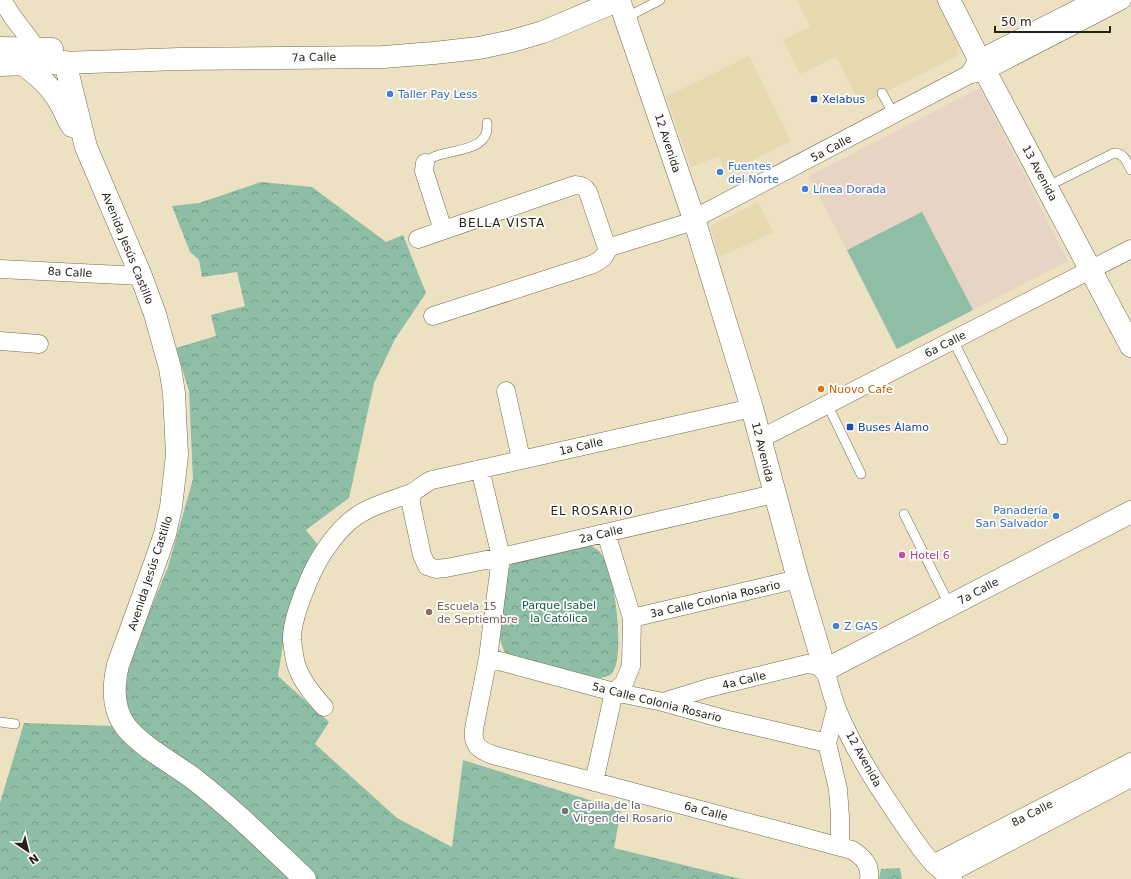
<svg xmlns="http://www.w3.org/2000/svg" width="1131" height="879" font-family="'DejaVu Sans',sans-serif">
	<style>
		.built { fill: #e6d9b0 }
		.education { fill: #e6d4c4 }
		.grass { fill: #8ebea6 }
		.park { fill: url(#park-crowns) }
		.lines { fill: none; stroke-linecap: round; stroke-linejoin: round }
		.lane-casing { stroke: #746b4d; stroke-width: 10 }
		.street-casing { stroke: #746b4d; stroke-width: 19 }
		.secondary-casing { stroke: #746b4d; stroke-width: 23 }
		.primary-casing { stroke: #746b4d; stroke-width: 23 }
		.lane { stroke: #fff; stroke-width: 9 }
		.street { stroke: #fff; stroke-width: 18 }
		.secondary { stroke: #fff; stroke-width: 22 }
		.primary { stroke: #fff; stroke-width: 22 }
		.shop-dot { fill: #3f7fe0; stroke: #fff; stroke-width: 1.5 }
		.transit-dot { fill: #1a4fb4; stroke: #fff; stroke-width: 1.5 }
		.food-dot { fill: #e8710a; stroke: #fff; stroke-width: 1.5 }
		.hotel-dot { fill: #d1479c; stroke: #fff; stroke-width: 1.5 }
		.education-dot { fill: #8d6e63; stroke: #fff; stroke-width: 1.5 }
		.worship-dot { fill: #6b7280; stroke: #fff; stroke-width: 1.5 }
		.labels { text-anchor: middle; stroke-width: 3.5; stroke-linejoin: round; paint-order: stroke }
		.street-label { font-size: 11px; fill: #252114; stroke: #fff }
		.shop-label { font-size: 11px; fill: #366cbe; stroke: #fff; text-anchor: start }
		.transit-label { font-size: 11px; fill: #164399; stroke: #fff; text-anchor: start }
		.food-label { font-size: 11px; fill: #c56008; stroke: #fff; text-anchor: start }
		.hotel-label { font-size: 11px; fill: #b23c85; stroke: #fff; text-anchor: start }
		.park-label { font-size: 11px; fill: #145a3f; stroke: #fff }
		.education-label { font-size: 11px; fill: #785e54; stroke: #fff; text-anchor: start }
		.worship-label { font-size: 11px; fill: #5b616d; stroke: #fff; text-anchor: start }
		.neighbourhood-label { font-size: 12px; letter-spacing: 1px; fill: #252114; stroke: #fff }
	</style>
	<defs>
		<pattern id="park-crowns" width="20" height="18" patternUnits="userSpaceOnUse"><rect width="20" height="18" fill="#8ebea6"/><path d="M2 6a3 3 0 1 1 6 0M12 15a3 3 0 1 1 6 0" fill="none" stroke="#749a86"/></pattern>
	</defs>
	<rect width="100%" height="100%" fill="#ece1c0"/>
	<path class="built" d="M797 0H937L960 45 957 56 860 105 836 57 800 74 783 40 810 27Z
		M749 56 791 141 726 174 719 156 691 167 666 96 678 91Z
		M758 202 773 232 720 257 710 226Z"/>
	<path class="education" d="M980 88 1068 261 897 349 809 176Z"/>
	<path class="grass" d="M922 212 973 310 897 349 847 250Z"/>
	<path class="park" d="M261 182 312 187 386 242 403 235 426 293 395 339 374 383 349 498 306 530 318 545 289 606 278 676 329 722 315 744 397 818 452 847 463 760 621 810 614 848 741 879H0V803L24 723 112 726 130 714 125 696 128 672 137 642 168 567 193 479 189 391 176 348 216 336 211 315 245 306 237 272 202 277 199 260 190 252 172 206 199 203Z
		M587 544C593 547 599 549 602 555 615 572 625 654 613 672 609 677 605 677 600 678L517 662 504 651 499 636 507 571 515 559Z
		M900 868 902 879H879L881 869Z"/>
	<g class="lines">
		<defs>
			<path id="lane" d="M625 18 660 0
				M882 93 894 115
				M425 163C439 146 491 157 487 123
				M1058 181 1114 153C1124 153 1127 162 1131 170
				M953 340 1003 440
				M832 414 861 474
				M904 514 950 606
				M0 722 15 724"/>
			<path id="street" d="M2 0 12 16 37 49
				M971 71 979 59 1095 0
				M425 163 424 171 443 230
				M418 239 575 185C582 185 585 187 588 192L607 248
				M0 269 141 276
				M433 316 591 265C599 261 607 257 607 248L684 224 968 75 985 71 1122 0
				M0 341 39 344
				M506 391 521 459
				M760 439 1131 249
				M480 469 501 557 488 658 474 729C472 745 479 750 493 755L852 850C863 857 871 865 869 879
				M413 492 411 498V504L422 555 427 566 436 569 446 568 501 557 774 494
				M632 618 798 579
				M488 658 614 692 663 702 724 719 827 743
				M663 702 708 688 807 664 815 665 825 670C829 683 832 696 837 709 854 751 880 790 906 828 919 846 932 868 953 879
				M324 707C313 695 301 681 296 664 294 657 293 648 292 640 291 619 311 571 323 553 332 539 344 524 358 515 374 504 394 500 411 493 418 490 424 483 432 480L752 408
				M836 708 827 743 838 789 840 817V846
				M594 782 614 692 624 683 631 666 632 618 606 533
				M933 864 1131 762
				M946 875 1131 778"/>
			<path id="secondary" d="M619 0 694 219 752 408 798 579 825 670 1131 512
				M949 0 985 71 1131 346
				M65 62 86 147 141 276 155 314 170 368 174 393 177 455 171 507 165 534 155 563 118 665C113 686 112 709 126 727 141 746 174 764 194 779 233 809 269 845 305 879
				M23 64C37 75 50 85 59 101 64 109 67 118 72 126"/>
			<path id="primary" d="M0 48 52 49
				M0 65 180 59 383 57 434 53 479 48 512 41 543 32 619 0"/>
		</defs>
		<use href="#lane" class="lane-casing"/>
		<use href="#street" class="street-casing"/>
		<use href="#secondary" class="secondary-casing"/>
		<use href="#primary" class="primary-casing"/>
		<use href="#lane" class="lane"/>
		<use href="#street" class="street"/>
		<use href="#secondary" class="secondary"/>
		<use href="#primary" class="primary"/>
	</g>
	<g class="shop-dot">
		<circle cx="390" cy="94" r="4"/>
		<circle cx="720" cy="172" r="4"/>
		<circle cx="805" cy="189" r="4"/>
		<circle cx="1056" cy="516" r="4"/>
		<circle cx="836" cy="626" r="4"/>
	</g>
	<g class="transit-dot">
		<rect x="810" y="95" width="8" height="8" rx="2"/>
		<rect x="846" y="423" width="8" height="8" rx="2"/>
	</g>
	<circle class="food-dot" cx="821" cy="389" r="4"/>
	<circle class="hotel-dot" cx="902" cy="555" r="4"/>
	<circle class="education-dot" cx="429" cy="612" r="4"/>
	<circle class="worship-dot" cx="565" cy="811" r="4"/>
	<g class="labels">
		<g class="street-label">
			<text transform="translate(314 57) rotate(-1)" y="4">7a Calle</text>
			<text transform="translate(668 143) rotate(72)" y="4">12 Avenida</text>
			<text transform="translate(831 148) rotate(-28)" y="4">5a Calle</text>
			<text transform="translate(1040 173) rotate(62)" y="4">13 Avenida</text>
			<text transform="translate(128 248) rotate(68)" y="4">Avenida Jesús Castillo</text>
			<text transform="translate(70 272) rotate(3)" y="4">8a Calle</text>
			<text transform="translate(945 344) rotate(-27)" y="4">6a Calle</text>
			<text transform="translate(581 446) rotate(-13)" y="4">1a Calle</text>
			<text transform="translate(763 452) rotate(76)" y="4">12 Avenida</text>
			<text transform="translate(601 534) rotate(-13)" y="4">2a Calle</text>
			<text transform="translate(150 573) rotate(-72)" y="4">Avenida Jesús Castillo</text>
			<text transform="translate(978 591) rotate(-28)" y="4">7a Calle</text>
			<text transform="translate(715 599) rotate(-13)" y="4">3a Calle Colonia Rosario</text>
			<text transform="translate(744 680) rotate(-14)" y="4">4a Calle</text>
			<text transform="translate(657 702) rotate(14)" y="4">5a Calle Colonia Rosario</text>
			<text transform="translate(864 759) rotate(61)" y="4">12 Avenida</text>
			<text transform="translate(706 811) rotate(15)" y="4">6a Calle</text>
			<text transform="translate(1032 813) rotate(-27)" y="4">8a Calle</text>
		</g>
		<g class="shop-label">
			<text x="398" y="98">Taller Pay Less</text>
			<text x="728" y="170">Fuentes<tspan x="728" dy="13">del Norte</tspan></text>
			<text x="813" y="193">Línea Dorada</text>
			<text x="1048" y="514" text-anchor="end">Panadería<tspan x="1048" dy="13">San Salvador</tspan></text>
			<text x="844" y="630">Z GAS</text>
		</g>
		<g class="transit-label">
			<text x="822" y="103">Xelabus</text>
			<text x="858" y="431">Buses Álamo</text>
		</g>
		<g class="food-label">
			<text x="829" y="393">Nuovo Cafe</text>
		</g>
		<g class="hotel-label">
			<text x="910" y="559">Hotel 6</text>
		</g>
		<g class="park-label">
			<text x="559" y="609">Parque Isabel<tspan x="559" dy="13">la Católica</tspan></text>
		</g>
		<g class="education-label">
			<text x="437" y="610">Escuela 15<tspan x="437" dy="13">de Septiembre</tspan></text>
		</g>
		<g class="worship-label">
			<text x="573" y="809">Capilla de la<tspan x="573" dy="13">Virgen del Rosario</tspan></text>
		</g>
		<g class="neighbourhood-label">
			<text x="502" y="227">BELLA VISTA</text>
			<text x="592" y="515">EL ROSARIO</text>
		</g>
	</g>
	<g transform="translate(28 851) rotate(145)" stroke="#ffffff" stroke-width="3" paint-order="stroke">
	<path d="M0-3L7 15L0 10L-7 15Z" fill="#252114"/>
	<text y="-6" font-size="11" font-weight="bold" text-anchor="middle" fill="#252114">N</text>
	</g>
	<path d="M995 26v6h115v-6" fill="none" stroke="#252114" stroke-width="2"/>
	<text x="1001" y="26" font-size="12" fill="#252114" stroke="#ffffff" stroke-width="3" paint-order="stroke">50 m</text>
</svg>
